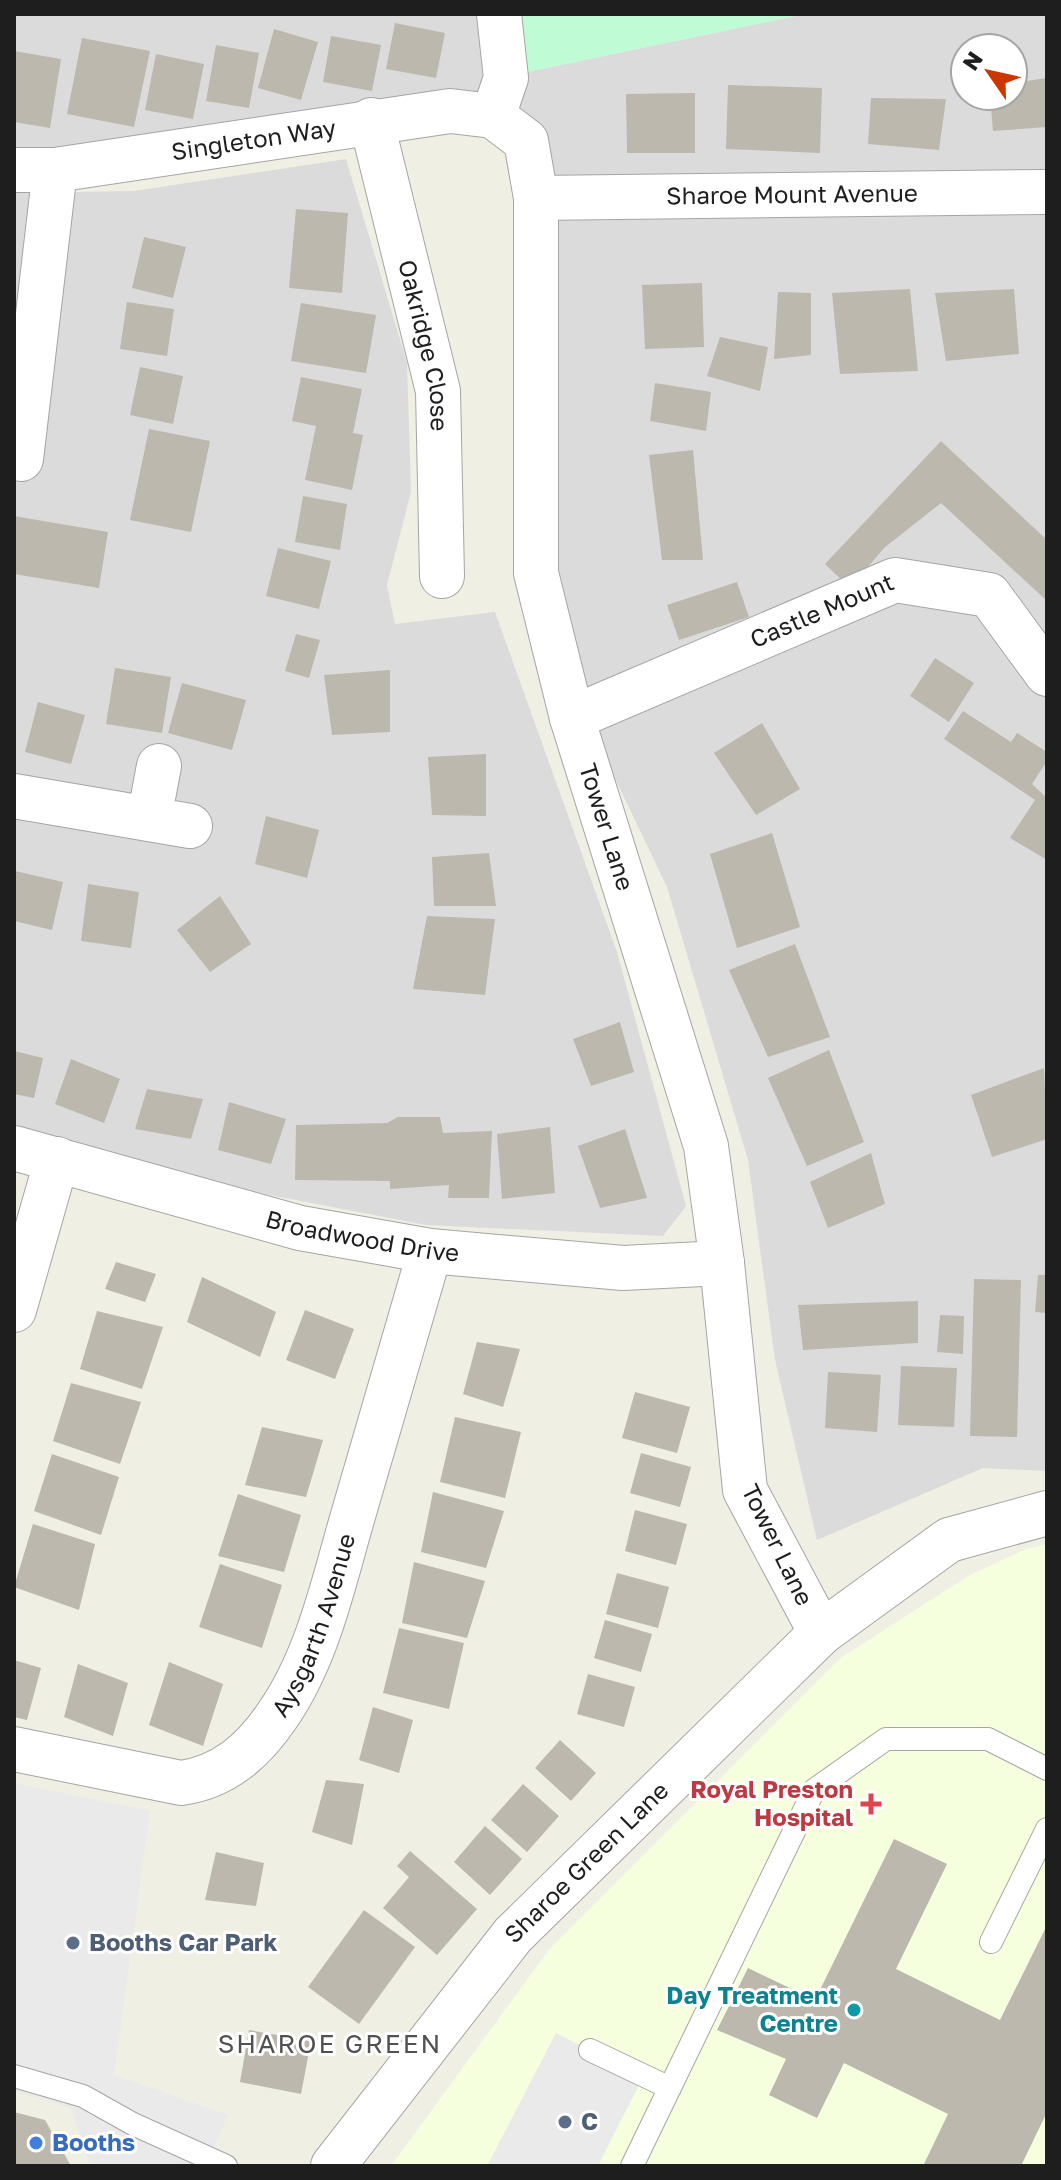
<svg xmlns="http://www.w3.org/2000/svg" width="1061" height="2180" font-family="'Golos Text',sans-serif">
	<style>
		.residential { fill: #dcdbdb; fill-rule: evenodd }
		.education { fill: #f6ffdd }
		.park { fill: #bffbd4 }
		.parking { fill: #eaeaea }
		.building { fill: #bcb8ad }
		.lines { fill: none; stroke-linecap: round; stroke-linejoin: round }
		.service-casing { stroke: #a5a5a5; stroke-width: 24 }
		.minor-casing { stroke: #a5a5a5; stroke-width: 46 }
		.tertiary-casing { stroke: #a5a5a5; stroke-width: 46 }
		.service { stroke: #fff; stroke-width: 22 }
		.minor { stroke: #fff; stroke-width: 44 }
		.tertiary { stroke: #fff; stroke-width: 44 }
		.health-dot { fill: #e0444e; stroke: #fff; stroke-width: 3 }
		.service-dot { fill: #5c6f8a; stroke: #fff; stroke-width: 3 }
		.culture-dot { fill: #0f9aa8; stroke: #fff; stroke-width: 3 }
		.shop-dot { fill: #3f7fe0; stroke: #fff; stroke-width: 3 }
		.labels { text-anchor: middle; stroke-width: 6; stroke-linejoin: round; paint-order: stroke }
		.street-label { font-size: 24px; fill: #1e1e1e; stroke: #fff }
		.health-label { font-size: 24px; font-weight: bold; fill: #be3a42; stroke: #fff; text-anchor: end }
		.service-label { font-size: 24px; font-weight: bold; fill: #4e5e75; stroke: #fff; text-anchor: start }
		.culture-label { font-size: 24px; font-weight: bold; fill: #0d838f; stroke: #fff; text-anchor: end }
		.shop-label { font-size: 24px; font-weight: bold; fill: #366cbe; stroke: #fff; text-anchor: start }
		.neighbourhood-label { font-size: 26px; letter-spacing: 2px; fill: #515151; stroke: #fff }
	</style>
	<rect width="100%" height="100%" fill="#efefe4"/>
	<path class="residential" d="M14 14H495L489 107 14 163Z
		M805 14H1047V1471L983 1468 817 1540 775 1360 748 1160 667 887 578 701 547 566 545 207 499 114 513 75ZM965 48H1013V96H965Z
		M346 159 407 363 411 492 387 585 395 624 495 612 617 952 686 1206 663 1236 426 1225 238 1189 14 1125V193L134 191Z"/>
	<path class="education" d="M1047 1544V2166H391L548 1951 842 1657 970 1575 1026 1549Z"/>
	<path class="park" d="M507 14H805L513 75Z"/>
	<path class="parking" d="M14 1783 150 1811 114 2075 228 2115 206 2166H102L88 2162 71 2108 14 2091Z
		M556 2033 643 2077 598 2166H487Z"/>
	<path class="building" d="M395 23 445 33 436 78 386 69Z
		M274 29 318 42 301 100 258 88Z
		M331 36 381 45 372 91 323 82Z
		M82 38 150 51 134 127 67 114Z
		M216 45 259 53 249 108 206 101Z
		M14 51 61 59 50 128 14 122Z
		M156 54 204 64 193 119 145 110Z
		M1047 78V127L993 131 990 96H1013V83Z
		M728 85 822 88 820 153 726 149Z
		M695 93V153H627L626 94Z
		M871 98 946 99 939 150 868 144Z
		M296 209 348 213 342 293 289 288Z
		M144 237 186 247 173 298 132 288Z
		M702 283 704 347 645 349 642 285Z
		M910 289 918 371 840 374 832 293Z
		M1014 289 1019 354 946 361 935 293Z
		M778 292 811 293V355L774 359Z
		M127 302 174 309 167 356 120 349Z
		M301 303 376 315 366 373 291 361Z
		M720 337 768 347 760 391 707 376Z
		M140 367 183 376 173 424 130 415Z
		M301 377 362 389 353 433 363 435 352 490 305 480 316 426 292 421Z
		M655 383 711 392 706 431 650 421Z
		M149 429 210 441 191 532 130 520Z
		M941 441 1047 540V601L941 503 884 548 850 588 825 564Z
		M693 450 703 560H662L649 455Z
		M303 496 347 504 340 550 295 542Z
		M14 516 108 532 99 588 14 574Z
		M278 548 331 561 319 609 266 596Z
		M737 582 749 617 679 640 667 605Z
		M296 634 320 640 309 678 285 671Z
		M935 658 974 683 949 722 910 696Z
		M115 668 171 677 162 733 106 724Z
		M390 670V732L332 735 324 675Z
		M182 683 246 700 232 750 168 733Z
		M38 702 85 715 71 764 25 752Z
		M963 711 1011 742 1017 733 1047 752V761L1032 784 1047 798V860L1010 838 1035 800 944 739Z
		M762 723 800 789 756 815 714 753Z
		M486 754V816L432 815 428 757Z
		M266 816 319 830 307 878 255 864Z
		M772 833 800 927 737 948 710 854Z
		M489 853 496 906H434L432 857Z
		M15 871 63 882 52 930 14 921Z
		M88 884 139 892 131 948 81 941Z
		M220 896 251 944 210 972 177 930Z
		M427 916 495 919 485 995 413 989Z
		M795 944 830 1037 768 1057 729 970Z
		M620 1022 634 1072 591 1086 573 1039Z
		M829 1050 864 1142 807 1166 768 1078Z
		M14 1051 43 1058 34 1098 14 1094Z
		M71 1059 120 1079 104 1123 55 1104Z
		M1044 1068 1047 1139 992 1157 971 1095Z
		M147 1089 203 1099 191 1139 135 1129Z
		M229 1102 286 1119 271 1164 218 1150Z
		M398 1117H440L443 1133 492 1131 489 1198H448L449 1185 390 1189V1181L295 1180 296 1125 387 1123Z
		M550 1127 555 1193 502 1199 497 1134Z
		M625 1129 647 1198 600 1208 578 1146Z
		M871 1153 885 1204 828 1228 810 1182Z
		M116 1262 156 1274 145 1302 105 1289Z
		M1038 1275H1047V1313L1035 1312Z
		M202 1277 276 1312 260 1357 187 1322Z
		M974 1279 1021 1280 1017 1437 970 1436Z
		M918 1301V1343L803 1350 798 1305Z
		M305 1310 354 1329 335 1379 286 1360Z
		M97 1311 163 1327 142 1389 80 1369Z
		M940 1315 964 1316 963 1354 937 1352Z
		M477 1342 520 1349 503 1407 463 1394Z
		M901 1366 957 1368 954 1427 898 1425Z
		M828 1372 881 1375 877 1432 825 1428Z
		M71 1383 141 1402 120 1464 53 1441Z
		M635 1392 690 1407 677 1453 622 1438Z
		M455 1417 521 1432 505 1498 440 1482Z
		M262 1427 323 1440 306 1497 245 1485Z
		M641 1453 691 1467 680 1507 630 1493Z
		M52 1454 119 1477 101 1535 34 1511Z
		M433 1492 504 1511 486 1568 421 1552Z
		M238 1494 301 1515 284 1572 218 1556Z
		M635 1510 687 1524 676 1565 625 1551Z
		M33 1524 95 1544 79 1610 14 1587Z
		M414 1562 485 1581 467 1638 402 1623Z
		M220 1564 282 1585 262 1648 199 1627Z
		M617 1573 669 1587 658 1628 606 1614Z
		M605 1620 652 1634 641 1672 594 1658Z
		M399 1628 464 1643 449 1709 383 1693Z
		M14 1660 41 1668 27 1720 14 1717Z
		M169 1662 223 1684 203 1746 149 1725Z
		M78 1664 128 1683 113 1736 64 1717Z
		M588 1674 635 1687 624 1727 577 1714Z
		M373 1707 413 1720 399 1773 359 1760Z
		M560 1740 596 1773 571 1801 535 1768Z
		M326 1780 364 1784 352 1845 312 1832Z
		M523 1784 559 1816 527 1852 491 1820Z
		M485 1826 522 1859 490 1895 454 1862Z
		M894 1839 947 1864 896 1969 1000 2020 1047 1925V2112L1021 2166H923L948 2114 844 2063 817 2118 769 2095 786 2059 717 2030 748 1968 815 2000Z
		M410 1851 477 1909 437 1955 383 1908 409 1877 397 1866Z
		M216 1852 264 1863 256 1906 205 1900Z
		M364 1910 415 1947 359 2024 308 1987Z
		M249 2030 311 2041 301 2094 240 2082Z
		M14 2112 45 2120 71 2166H14Z"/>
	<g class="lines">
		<defs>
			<path id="service" d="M991 1942 1047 1829
				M590 2050 670 2088
				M14 2076 83 2096 133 2124 226 2166
				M632 2166 814 1790 886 1739H988L1047 1769"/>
			<g id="minor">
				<path id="s1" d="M493 116 526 141 536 198V573L572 718 706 1146 722 1263 745 1490 821 1633"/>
				<path d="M493 116 506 78 499 14"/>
				<path id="s2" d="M371 120 438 391 442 576"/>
				<path id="s3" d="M14 170H55L450 111 493 116"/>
				<path id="s4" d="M536 198 1047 192"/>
				<path d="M21 459 55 170"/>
				<path id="s5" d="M572 718 895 580 989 595 1047 674"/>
				<path d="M159 766 149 819 190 826"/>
				<path d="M14 796 149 819"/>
				<path id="s6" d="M14 1148 300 1228 430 1251 623 1268 722 1263"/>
				<path d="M14 1310 57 1159"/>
				<path id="s7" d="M14 1749 181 1783C224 1777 253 1751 277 1716 317 1659 333 1585 352 1519 378 1429 404 1340 430 1251"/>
			</g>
			<g id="tertiary">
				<path id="s8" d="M333 2166 513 1935 821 1633 949 1540 1047 1513"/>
			</g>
		</defs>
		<use href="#service" class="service-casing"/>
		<use href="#minor" class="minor-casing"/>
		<use href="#tertiary" class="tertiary-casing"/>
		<use href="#service" class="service"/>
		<use href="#minor" class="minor"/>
		<use href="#tertiary" class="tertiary"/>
	</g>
	<path class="health-dot" d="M867 1792h8v8h8v8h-8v8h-8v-8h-8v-8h8z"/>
	<g class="service-dot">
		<circle cx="73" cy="1943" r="8"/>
		<circle cx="565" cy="2122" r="8"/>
	</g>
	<circle class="culture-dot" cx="854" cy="2010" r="8"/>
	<circle class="shop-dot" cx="36" cy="2143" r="8"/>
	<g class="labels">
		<g class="street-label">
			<text dy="8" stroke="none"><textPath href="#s3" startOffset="242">Singleton Way</textPath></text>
			<text dy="8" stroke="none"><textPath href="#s4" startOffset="256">Sharoe Mount Avenue</textPath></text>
			<text dy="8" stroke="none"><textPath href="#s2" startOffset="232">Oakridge Close</textPath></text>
			<text dy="8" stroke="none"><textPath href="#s5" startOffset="272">Castle Mount</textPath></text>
			<text dy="8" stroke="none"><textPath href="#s1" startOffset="738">Tower Lane</textPath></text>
			<text dy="8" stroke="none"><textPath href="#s6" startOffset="360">Broadwood Drive</textPath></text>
			<text transform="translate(777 1545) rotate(64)" y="8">Tower Lane</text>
			<text dy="8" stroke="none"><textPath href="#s7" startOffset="390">Aysgarth Avenue</textPath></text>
			<text dy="8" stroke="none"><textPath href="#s8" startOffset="396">Sharoe Green Lane</textPath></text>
		</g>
		<g class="health-label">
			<text x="853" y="1798">Royal Preston<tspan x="853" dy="28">Hospital</tspan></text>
		</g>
		<g class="service-label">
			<text x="89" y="1951">Booths Car Park</text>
			<text x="581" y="2130">C</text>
		</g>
		<g class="culture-label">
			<text x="838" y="2004">Day Treatment<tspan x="838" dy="28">Centre</tspan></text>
		</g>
		<g class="shop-label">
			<text x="52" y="2151">Booths</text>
		</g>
		<g class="neighbourhood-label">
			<text x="330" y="2053">SHAROE GREEN</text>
		</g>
	</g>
	<rect width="1061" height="2180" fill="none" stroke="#1e1e1e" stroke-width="32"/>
	<g transform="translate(989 72) rotate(304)"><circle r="38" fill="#ffffff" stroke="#a5a5a5" stroke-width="2"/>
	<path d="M0-6L14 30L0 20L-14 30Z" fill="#cc3600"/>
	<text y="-12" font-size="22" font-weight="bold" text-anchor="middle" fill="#1e1e1e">N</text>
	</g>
</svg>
